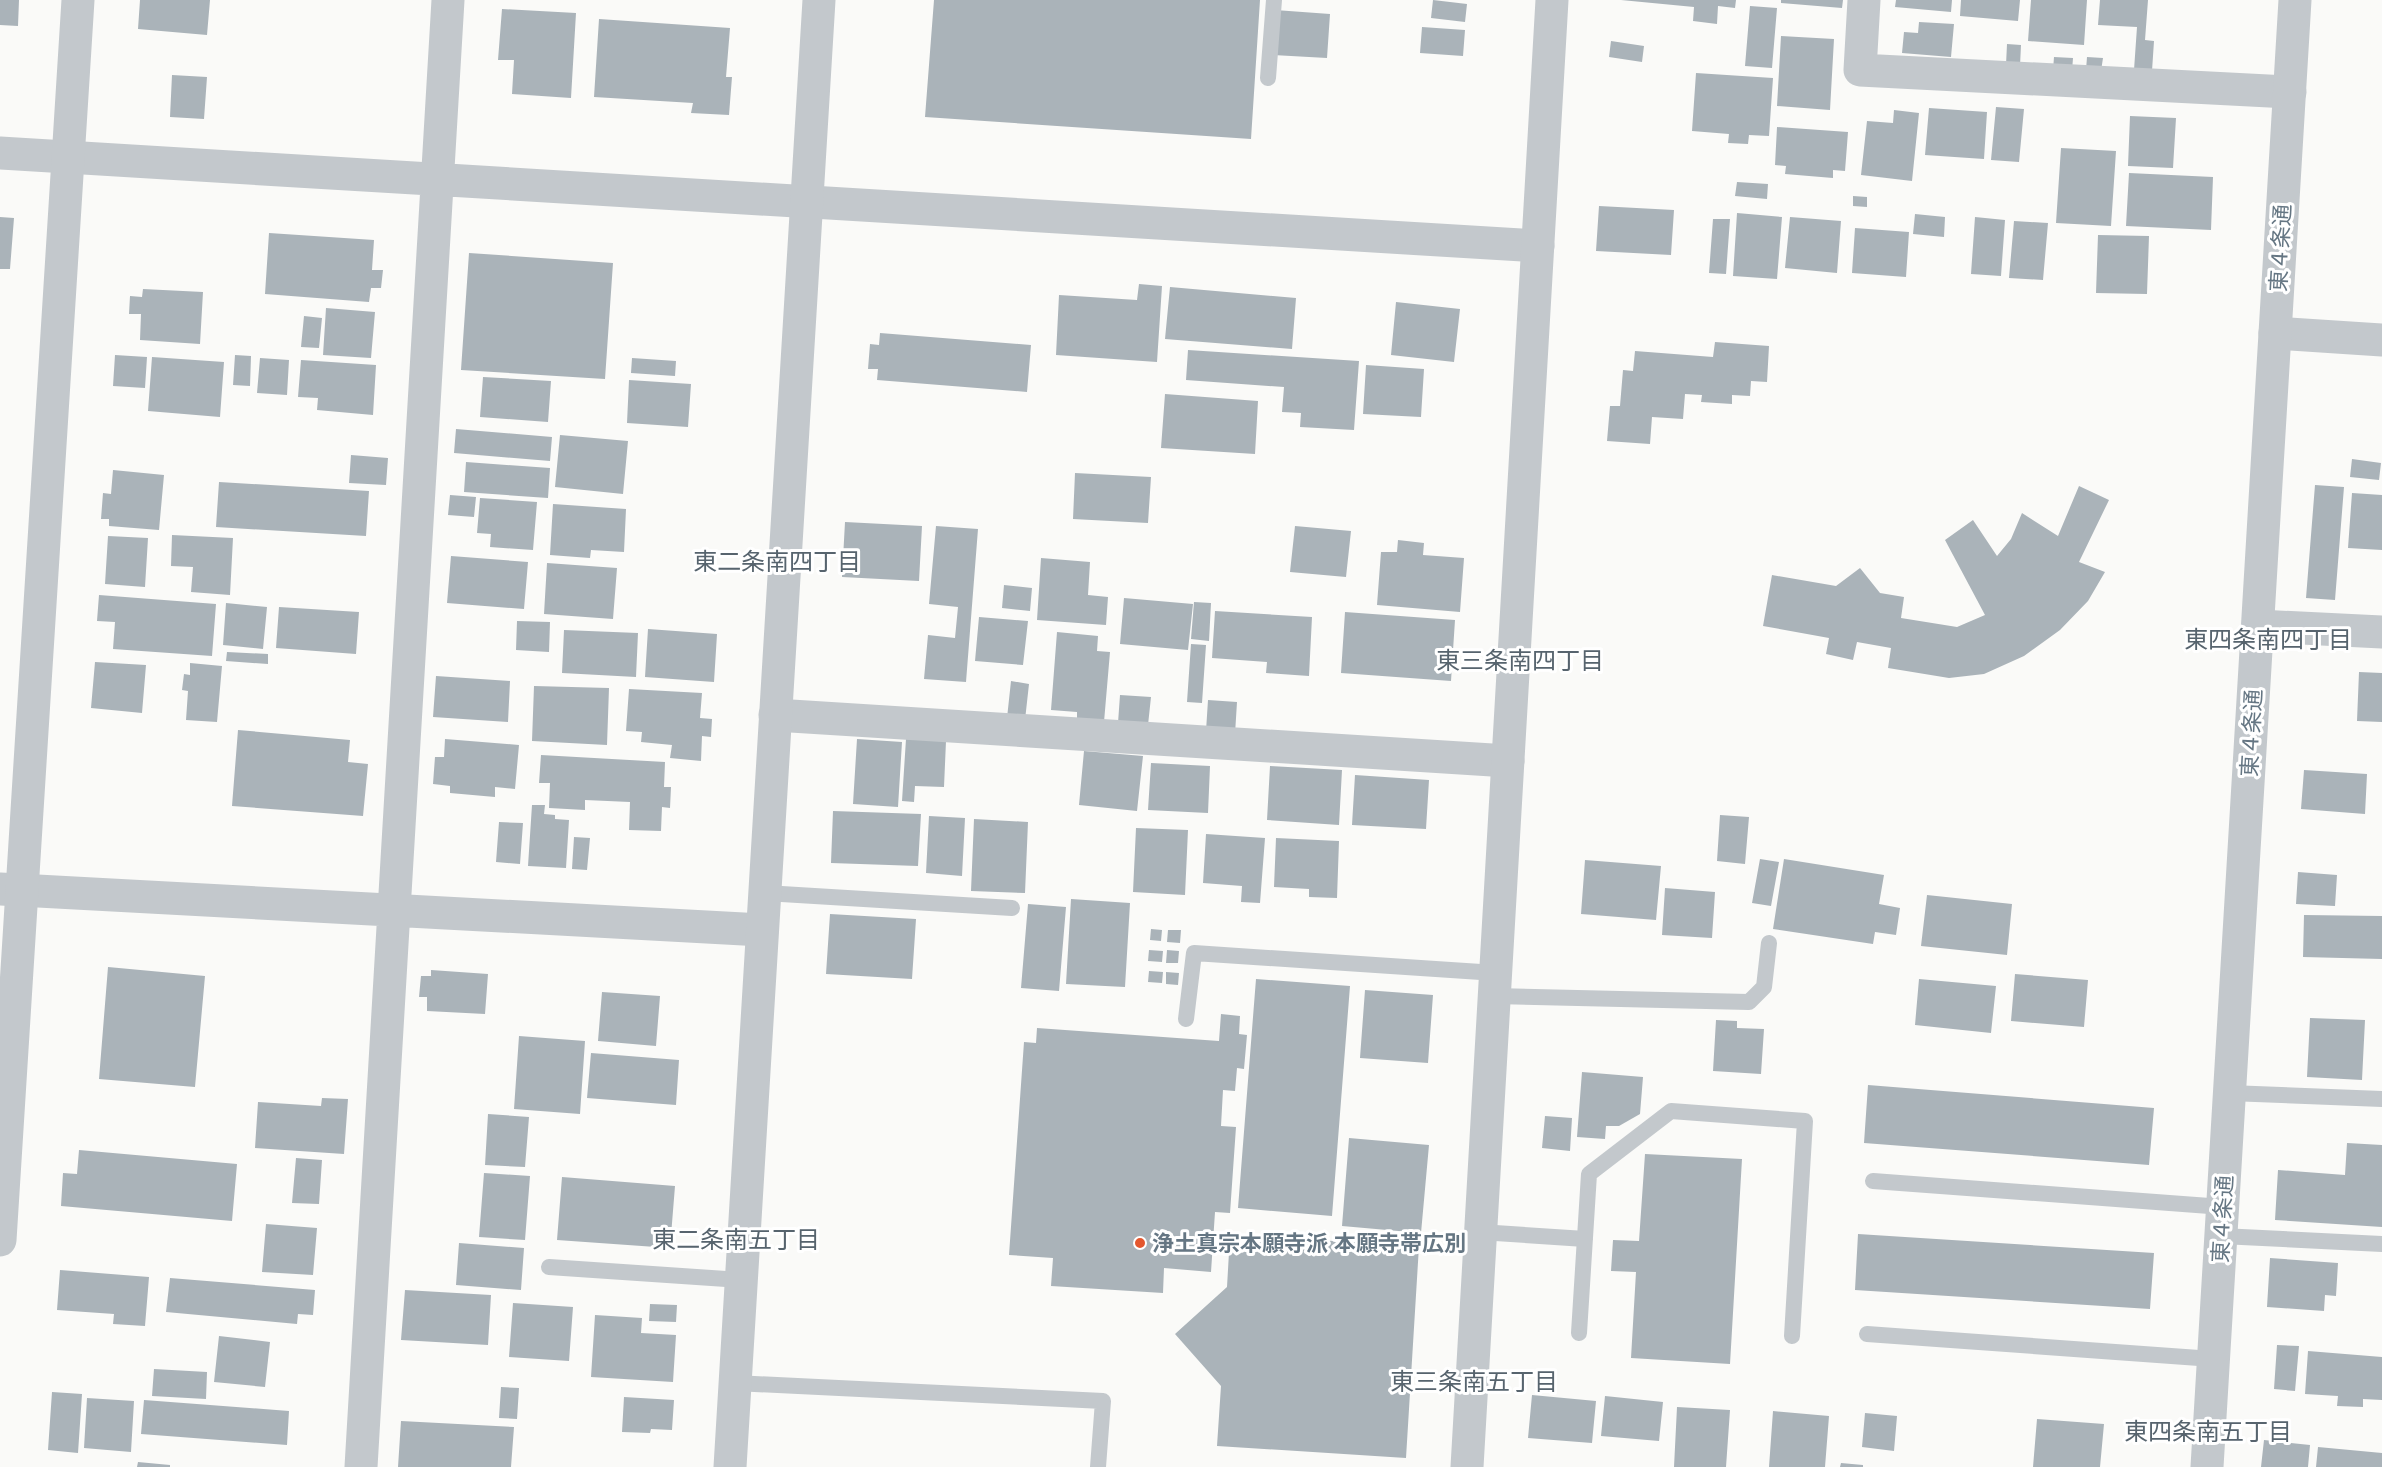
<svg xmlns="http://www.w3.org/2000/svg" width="2382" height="1467" font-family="Mulish,'Noto Sans JP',sans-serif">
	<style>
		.building { fill: #aab3b9 }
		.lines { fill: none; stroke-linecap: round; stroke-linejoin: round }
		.service { stroke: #c3c8cc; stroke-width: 16 }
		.minor { stroke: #c3c8cc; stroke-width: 33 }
		.tertiary { stroke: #c3c8cc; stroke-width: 33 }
		.poi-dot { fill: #e4572e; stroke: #fff; stroke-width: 2 }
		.labels { text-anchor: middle; stroke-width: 6; stroke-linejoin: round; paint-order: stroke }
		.street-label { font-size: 22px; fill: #657683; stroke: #fff }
		.poi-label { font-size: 22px; font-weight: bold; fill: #657683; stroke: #fff; text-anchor: start }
		.neighbourhood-label { font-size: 24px; fill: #57646e; stroke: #fff }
	</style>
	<rect width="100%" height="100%" fill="#fafaf8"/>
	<path class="building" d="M0 0H19L18 26 0 25Z
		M140 0H210L207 35 138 29Z
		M934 0H1260L1251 139 925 117Z
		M1433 0 1467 4 1465 22 1431 18Z
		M1621 0H1736L1735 8 1718 6 1717 24 1693 21 1694 7Z
		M1781 0H1843L1842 8 1781 3Z
		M1896 0H1952L1951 12 1895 7Z
		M1961 0H2020L2018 21 1960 16Z
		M2031 0H2087L2084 45 2028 41Z
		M2100 0H2148L2145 40 2154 41 2152 71 2134 70 2137 27 2098 25Z
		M1750 6 1777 8 1772 68 1745 66Z
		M502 9 576 13 571 98 512 94 514 60H498Z
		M1275 10 1330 14 1327 58 1273 55Z
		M599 19 730 28 726 77H732L729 115 691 113 693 103 594 97Z
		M1919 22 1954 24 1951 57 1902 53 1904 32 1918 33Z
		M1422 27 1465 30 1463 56 1420 53Z
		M1781 36 1834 39 1830 110 1777 106Z
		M1611 41 1644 46 1642 62 1609 57Z
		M2007 44 2021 45 2020 66 2006 65Z
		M2054 57 2073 58 2072 71 2053 70Z
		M2087 57 2103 58 2101 71 2086 70Z
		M1696 73 1773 78 1769 136 1749 135 1748 144 1728 143 1729 134 1692 131Z
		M172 75 207 77 204 119 170 117Z
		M1996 107 2024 109 2019 162 1991 160Z
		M1929 108 1987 112 1984 159 1925 155Z
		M1894 110 1919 113 1912 181 1861 175 1867 121 1893 123Z
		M2130 116 2176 118 2173 168 2128 166Z
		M1777 127 1848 132 1845 171 1833 170V178L1785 174 1786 166 1775 165Z
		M2061 148 2116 151 2111 226 2056 223Z
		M2129 173 2213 177 2211 230 2126 226Z
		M1737 182 1768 184 1767 199 1735 196Z
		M1853 196 1867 197V207L1853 206Z
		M1599 206 1674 210 1671 255 1596 251Z
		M1737 213 1782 217 1777 279 1733 276Z
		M1915 214 1945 217 1944 237 1913 234Z
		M0 217 14 218 10 269H0Z
		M1790 217 1841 221 1837 273 1785 268Z
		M1975 217 2005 220 2001 276 1971 274Z
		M1713 219H1730L1726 274 1709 273Z
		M2014 221 2048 223 2043 280 2009 278Z
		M1855 228 1909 232 1906 277 1852 273Z
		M269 233 374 240 372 270H383L381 288H371L369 302 265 294Z
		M2098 235 2149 236 2147 294 2096 293Z
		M469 253 613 263 605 379 461 370Z
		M1139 284 1162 286 1157 362 1056 355 1059 295 1137 300Z
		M1170 287 1296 298 1292 349 1165 339Z
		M143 289 203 292 200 344 140 340 141 314H129L130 296 142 297Z
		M1396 302 1460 309 1454 362 1391 355Z
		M326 308 375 312 371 358 323 355Z
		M304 316 322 318 319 348 301 347Z
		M880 333 1031 345 1027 392 877 380 878 369H868L870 344 879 345Z
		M1715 342 1769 346 1767 382 1751 381 1750 396 1732 395V404L1701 402 1702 395 1685 394 1683 419 1652 417 1650 444 1607 441 1610 406H1620L1623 370 1633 371 1635 351 1713 357Z
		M1188 350 1359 361 1354 430 1300 427 1301 413 1282 412 1284 387 1186 380Z
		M115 355 147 357 145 388 113 386Z
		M235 355 251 356 250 386 233 385Z
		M152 357 224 362 220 417 148 411Z
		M260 358 289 360 287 395 257 393Z
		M632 358 676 361 675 376 631 373Z
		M301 360 376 365 373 415 317 410 318 398 298 397Z
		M1366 365 1424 369 1421 417 1363 414Z
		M483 377 551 381 548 422 480 417Z
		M629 380 691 384 688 427 627 423Z
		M1165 394 1258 401 1255 454 1161 448Z
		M456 429 552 437 550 461 454 453Z
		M560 435 628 441 623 494 555 487Z
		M351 455 388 458 386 485 349 483Z
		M2352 459 2381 463 2379 480 2350 477Z
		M466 462 550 468 548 498 464 492Z
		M113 470 164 475 159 530 109 526V519H101L103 493 111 494Z
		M1075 473 1151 477 1148 523 1073 519Z
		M219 482 369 491 366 536 216 527Z
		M2315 485 2344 487 2335 600 2306 598Z
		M2079 486 2109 500 2079 562 2105 572 2088 601 2060 630 2024 656 1984 674 1949 678 1888 668 1891 648 1857 642 1853 660 1826 654 1829 638 1763 626 1772 575 1836 586 1860 568 1880 593 1904 597 1901 618 1957 627 1985 615 1945 540 1973 520 1997 556 2011 539 2022 513 2058 536Z
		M2352 493 2382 495V550L2348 548Z
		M450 495 476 497 474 517 448 515Z
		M480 498 537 502 533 550 490 547 491 534 477 533Z
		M553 504 626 509 624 552 591 550 590 558 550 555Z
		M845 522 922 526 919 581 842 577Z
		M936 526 978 529 966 682 924 679 928 635 955 638 958 607 929 604Z
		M1295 526 1351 531 1346 577 1290 572Z
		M172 535 233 538 230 595 191 592 193 567 171 566Z
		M108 536 148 538 145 587 105 584Z
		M1398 540 1424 543 1423 555 1464 558 1460 612 1377 605 1381 552H1397Z
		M451 556 528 562 524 609 447 603Z
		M1041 558 1090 562 1088 595 1108 597 1106 625 1037 620Z
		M547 563 617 568 613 619 544 614Z
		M1004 585 1032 588 1030 611 1002 608Z
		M99 595 216 604 212 656 113 649 115 622 97 621Z
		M1124 598 1193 604 1188 650 1120 644Z
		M1194 602 1211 603 1209 641 1191 639Z
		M226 603 267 607 263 649 223 645Z
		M279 607 359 612 356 654 276 648Z
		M1215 611 1312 617 1309 676 1266 673 1267 662 1212 658Z
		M1345 612 1455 620 1451 681 1341 673Z
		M979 617 1028 621 1023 665 975 661Z
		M517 621 550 622 549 652 516 650Z
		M648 629 717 634 714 682 645 677Z
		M564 630 638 633 636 677 562 673Z
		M1057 632 1098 636 1097 651 1110 652 1104 722 1077 720V712L1051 710Z
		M1191 644 1206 645 1202 703 1187 702Z
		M227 652 268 654V664L226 661Z
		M95 662 146 665 142 713 91 708Z
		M190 663 222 666 217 722 186 720 188 691 182 690 184 674 190 675Z
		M2359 672 2382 673V722L2357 721Z
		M436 676 510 681 508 722 433 717Z
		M1011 681 1029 684 1025 720 1007 718Z
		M534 686 609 688 607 745 532 741Z
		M629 689 702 693 700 718 712 719 711 737 702 736 701 761 670 758 672 745 641 742 642 732 626 731Z
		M1120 695 1151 697 1148 725 1118 723Z
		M1208 700 1237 702 1235 734 1206 731Z
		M238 730 350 740 348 762 368 764 363 816 232 806Z
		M445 739 519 745 515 789 495 787V797L450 793V786L433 784 435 757H444Z
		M857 739 902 742 898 807 853 804Z
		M906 739 946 741 944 787 915 786 914 802 902 801Z
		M1084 751 1143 756 1137 811 1079 805Z
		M541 755 665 762 664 787H671L670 808 662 807 661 831 629 830 630 802 585 800V810L549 808 550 783H539Z
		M1151 763 1210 766 1208 813 1148 810Z
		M1270 766 1342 770 1339 825 1267 820Z
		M2304 770 2367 774 2365 814 2301 809Z
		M1355 775 1429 780 1426 829 1352 825Z
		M532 805H545L544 814 555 815V819L569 820 566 868 528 866Z
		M833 811 921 814 918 866 831 863Z
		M1720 815 1749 817 1745 864 1717 861Z
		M929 816 965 818 962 876 926 873Z
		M974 819 1028 822 1025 893 971 891Z
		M499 822 523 823 520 864 496 862Z
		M1136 828 1188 830 1185 895 1133 892Z
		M1206 834 1265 838 1260 903 1241 902 1242 886 1203 883Z
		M574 837 590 838 587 870 572 869Z
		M1276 838 1339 841 1337 898 1309 897V889L1274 887Z
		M1760 859 1779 862 1771 906 1752 903Z
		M1784 859 1884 875 1879 904 1900 908 1896 935 1875 932 1873 944 1773 929Z
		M1585 860 1661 866 1656 920 1581 914Z
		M2298 872 2337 875 2335 906 2296 904Z
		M1665 888 1715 892 1712 938 1662 935Z
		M1927 895 2012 904 2007 955 1921 946Z
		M1071 899 1130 903 1125 987 1066 984Z
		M1028 904 1066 907 1059 991 1021 988Z
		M830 914 916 919 912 979 826 974Z
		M2304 915 2382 916V959L2303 957Z
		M1151 929 1162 930 1161 941 1150 940Z
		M1168 930H1181L1180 943 1167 942Z
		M1149 950 1163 951 1162 962 1148 961Z
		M1167 950 1179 951 1178 963H1166Z
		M108 967 205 976 195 1087 99 1079Z
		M431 970 488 974 485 1014 427 1011V997H419L421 976H431Z
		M1149 971 1163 972 1162 983 1148 982Z
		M1166 972 1179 973 1178 985 1166 984Z
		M2015 974 2088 980 2084 1027 2011 1021Z
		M1256 979 1350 986 1332 1216 1238 1208Z
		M1919 979 1996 986 1991 1033 1915 1025Z
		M1365 990 1433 995 1428 1063 1360 1058Z
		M602 992 660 996 656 1046 598 1041Z
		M1221 1014 1240 1016 1239 1034 1247 1035 1244 1069 1237 1068 1235 1091 1223 1090 1221 1126 1236 1127 1230 1213 1215 1212 1211 1272 1164 1268 1163 1293 1051 1286 1053 1258 1009 1255 1024 1042 1036 1043 1037 1028 1219 1041Z
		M2310 1018 2365 1020 2362 1080 2307 1077Z
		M1716 1020 1737 1021V1028L1764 1029 1761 1074 1713 1071Z
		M519 1036 585 1041 580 1114 514 1109Z
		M591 1053 679 1060 676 1105 587 1098Z
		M1582 1072 1643 1077 1640 1114 1619 1126H1606L1605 1139 1577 1137Z
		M1868 1085 2154 1108 2149 1165 1864 1143Z
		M322 1098 348 1099 344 1154 255 1148 258 1102 321 1106Z
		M488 1114 529 1117 525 1167 485 1165Z
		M1545 1116 1572 1118 1570 1151 1542 1148Z
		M1349 1138 1429 1145 1421 1233 1342 1226Z
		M2347 1143 2382 1145V1227L2275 1220 2278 1170 2345 1175Z
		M79 1150 237 1164 232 1221 61 1206 63 1173 77 1174Z
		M1645 1154 1742 1159 1730 1364 1631 1358 1636 1272 1611 1271 1613 1240 1639 1241Z
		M296 1158 322 1160 319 1204 292 1203Z
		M484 1173 530 1176 525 1240 479 1237Z
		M562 1177 675 1186 670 1248 557 1240Z
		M266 1224 317 1228 313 1275 262 1272Z
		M1858 1234 2154 1253 2150 1309 1855 1290Z
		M1230 1235 1419 1246 1406 1458 1217 1446 1221 1386 1175 1334 1227 1287Z
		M459 1243 524 1248 521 1290 456 1285Z
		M2270 1258 2338 1263 2336 1296 2325 1295 2324 1311 2267 1307Z
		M60 1270 149 1277 145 1326 113 1324 114 1314 57 1310Z
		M170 1278 315 1290 313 1315 298 1314 297 1324 166 1312Z
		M405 1290 491 1295 488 1345 401 1340Z
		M513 1303 573 1307 569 1361 509 1357Z
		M650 1304 677 1305 676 1322 649 1321Z
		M595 1315 642 1318 641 1333 676 1335 673 1382 591 1377Z
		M219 1336 270 1342 265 1387 214 1382Z
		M2277 1345 2299 1346 2295 1391 2274 1389Z
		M2308 1351 2382 1357V1400L2363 1399V1407L2337 1406 2338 1396 2305 1394Z
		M154 1369 207 1372 206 1399 152 1396Z
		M501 1387 519 1388 517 1419 499 1418Z
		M52 1392 82 1394 78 1453 48 1450Z
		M1532 1395 1596 1401 1592 1443 1528 1438Z
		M1605 1396 1663 1402 1659 1441 1601 1436Z
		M624 1397 674 1400 672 1430 651 1429 650 1433 622 1432Z
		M87 1398 134 1401 131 1452 84 1448Z
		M144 1400 289 1411 287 1445 141 1434Z
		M1677 1407 1730 1410 1726 1467H1674Z
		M1773 1411 1829 1416 1825 1467H1769Z
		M1865 1413 1897 1416 1894 1451 1862 1447Z
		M2037 1419 2104 1424 2100 1467H2033Z
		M401 1421 514 1427 511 1467H398Z
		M2264 1440 2310 1445 2308 1467H2261Z
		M2318 1447 2382 1453V1467H2316Z
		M138 1462 170 1465V1467H137Z
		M1841 1463 1863 1465V1467H1840Z"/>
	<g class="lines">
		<path class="service" d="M1268 78 1274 0
			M765 893 1012 908
			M1494 996 1749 1002 1764 987 1769 943
			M1186 1019 1194 953 1496 973
			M2229 1093 2382 1099
			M1873 1181 2223 1207
			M1480 1232 1585 1239
			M2221 1236 2382 1244
			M549 1267 741 1280
			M1579 1333 1589 1174 1671 1111 1805 1121 1792 1336
			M1867 1334 2213 1359
			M735 1383 1103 1401 1098 1467"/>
		<path class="minor" d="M1864 0 1860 70 2290 92
			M0 153 1538 246
			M2275 333 2382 340
			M2258 626 2382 632
			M775 715 1508 761
			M0 889 762 930
			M361 1467 448 0"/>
		<path class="tertiary" d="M0 1240 78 0
			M730 1467 819 0
			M1467 1467 1552 0
			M2207 1467 2295 0"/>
	</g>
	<circle class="poi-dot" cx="1140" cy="1243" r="6"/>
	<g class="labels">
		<g class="street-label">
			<text transform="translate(2280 248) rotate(-87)" y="8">東４条通</text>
			<text transform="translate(2251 733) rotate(-87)" y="8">東４条通</text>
			<text transform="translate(2222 1219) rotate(-87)" y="8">東４条通</text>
		</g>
		<g class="poi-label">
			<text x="1152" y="1251">浄土真宗本願寺派 本願寺帯広別</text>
		</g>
		<g class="neighbourhood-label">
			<text x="777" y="570">東二条南四丁目</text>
			<text x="2268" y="648">東四条南四丁目</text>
			<text x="1520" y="669">東三条南四丁目</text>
			<text x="736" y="1248">東二条南五丁目</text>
			<text x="1474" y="1390">東三条南五丁目</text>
			<text x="2208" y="1440">東四条南五丁目</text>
		</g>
	</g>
</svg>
